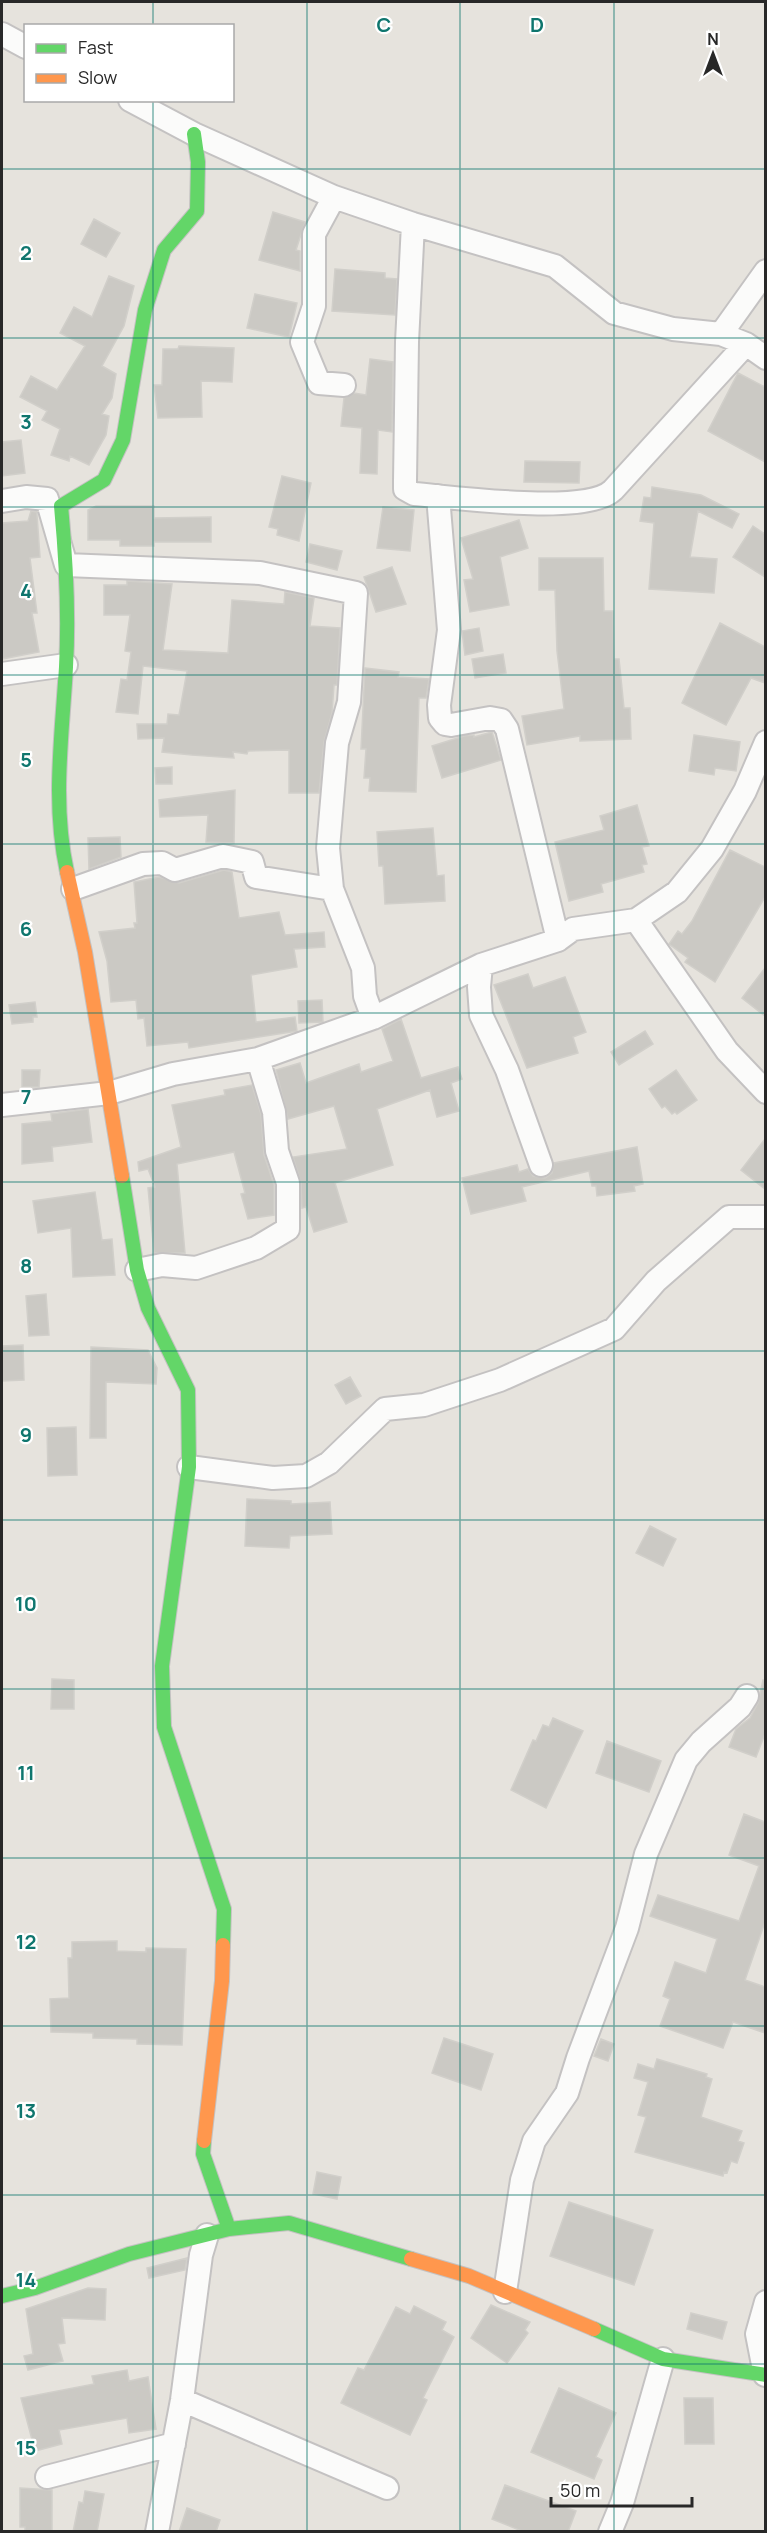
<svg xmlns="http://www.w3.org/2000/svg" width="767" height="2533" font-family="Manrope,sans-serif">
	<style>
		.building { fill: #cbc9c4; stroke: #d1cfca; stroke-width: 1.5 }
		.lines { fill: none; stroke-linecap: round; stroke-linejoin: round }
		.street-casing { stroke: #c4c2c2; stroke-width: 26 }
		.fast-casing { stroke: #c4c2c2; stroke-width: 16 }
		.slow-casing { stroke: #c4c2c2; stroke-width: 16 }
		.street { stroke: #fbfbfa; stroke-width: 22 }
		.fast { stroke: #63d668; stroke-width: 14 }
		.slow { stroke: #ff974d; stroke-width: 14 }
		.grid { fill: none; stroke: #0f766e; stroke-width: 1.5; stroke-opacity: 0.55 }
		.grid-label { font-size: 20px; text-anchor: middle; font-weight: bold; fill: #0f766e; stroke: #fff; stroke-width: 4.5; stroke-linejoin: round; paint-order: stroke }
	</style>
	<rect width="100%" height="100%" fill="#e6e3dd"/>
	<path class="building" d="M273 212 305 222 296 250 300 251V271L259 260Z
		M94 219 120 233 106 257 81 244Z
		M335 269 385 273V278L397 279 395 315 332 311Z
		M109 276 134 286 124 326 102 366 116 374 112 398 102 414 109 416 106 435 89 465 70 456 69 461 51 455 60 429 42 420 47 411 20 397 31 376 57 390 85 346 60 333 74 307 92 317Z
		M255 294 297 303 289 337 247 328Z
		M179 346 234 348 232 382 201 381 202 417 158 418 154 385H162L163 349H178Z
		M370 359 393 362 392 432 378 430 377 474 360 473 362 428 341 426 344 398 354 393 366 395Z
		M738 373 765 387V462L708 431Z
		M21 440 25 473 2 476V442Z
		M525 461 580 462 579 483 524 482Z
		M282 476 311 483 299 541 277 535 278 529 269 527Z
		M652 487 701 495 739 514 732 528 698 511 690 557 717 559 714 593 649 589 654 523 640 521 644 497 651 498Z
		M96 506H154V518L211 517V542H154V546H120V540H88V510Z
		M383 507 414 510 410 551 377 548Z
		M31 511 37 512V515L40 557 30 558 37 613H32L39 652 2 659V523L28 521Z
		M519 520 528 548 500 557 509 605 470 612 464 580 473 579 461 538Z
		M753 526 765 534V577L733 557Z
		M310 544 342 551 337 570 306 562Z
		M539 558H603L604 611H613L614 659H619L624 708H630L631 739 580 741V736L527 745 522 716 564 709 557 651 555 590H539Z
		M392 567 406 604 376 612 364 577Z
		M127 581 172 584 163 650 228 653 232 600 284 604 285 592 314 598 310 626 340 628 337 685H334L332 713 324 742 319 793H289V750L248 751 247 754 233 752 234 758 192 755 162 752 164 738 138 739 137 724H167L168 714 179 715 187 671 143 666 138 714 116 712 121 679 127 680 131 652 125 651 130 615H104V585H127Z
		M720 623 765 647V683L751 678 726 725 682 703Z
		M479 628 483 651 465 655 462 631Z
		M503 654 506 673 475 678 472 659Z
		M365 668 399 672 398 677 429 679 426 698H419L416 792 369 791 370 778H364L366 749H361Z
		M492 732 501 760 442 778 432 746 464 736 474 735V737Z
		M694 735 740 742 736 771 715 768 714 775 689 771Z
		M172 767V784H156L155 768Z
		M235 790 234 843 206 842 208 815 160 817 159 800Z
		M637 805 649 846 642 847 647 864 642 865 644 872 601 884 603 892 569 901 555 842 604 830 600 816Z
		M433 828 437 876 444 875 445 901 385 904 383 866H379L377 832Z
		M120 837 121 857 89 869 88 838Z
		M730 850 765 867V897L715 982 685 962 688 958 669 944 678 931 682 934 692 921Z
		M224 870 232 872 239 918 279 912 285 935 324 932 325 947 294 949 297 967 251 975 256 1022 295 1017 297 1031 189 1048 188 1042 147 1046 144 1018 138 1019 136 1000 111 1002 107 961 99 932 135 928 134 923H137L134 882 159 877 179 883Z
		M765 968V1016L742 998Z
		M528 974 533 988 565 977 586 1032 573 1037 578 1053 527 1068 494 985Z
		M322 1000 323 1022 299 1023 298 1001Z
		M35 1002 37 1017H33V1022L12 1024 9 1005Z
		M401 1019 421 1078 458 1067 462 1079 451 1083 459 1111 437 1117 430 1090 377 1109 393 1165 335 1183 347 1222 314 1232 306 1207 302 1208 301 1183 293 1157 347 1149 334 1106 288 1119 276 1070 300 1063 306 1083 359 1064 361 1072 393 1061 382 1029Z
		M645 1031 653 1044 619 1065 611 1052Z
		M22 1070H40L39 1087H22Z
		M676 1070 697 1100 677 1114 675 1112 672 1114 665 1106 662 1108 649 1089Z
		M252 1085 261 1114 264 1155 274 1185V1215L248 1219 241 1194 245 1193 234 1152 177 1164 185 1253H154L148 1188 155 1187 148 1169 139 1171 138 1162 181 1147 172 1105 225 1095 224 1090Z
		M88 1109 92 1142 52 1147 53 1161 22 1164V1124L52 1121 51 1114Z
		M765 1139V1189L741 1170Z
		M637 1147 643 1184 634 1186 635 1191 597 1196 596 1186H592L589 1171 522 1187 526 1201 471 1214 462 1178 517 1165 519 1172 528 1169 533 1176 545 1178 552 1173 554 1163Z
		M95 1192 102 1240 112 1239 115 1275 73 1277 71 1228 38 1233 33 1201Z
		M46 1294 49 1335 29 1336 26 1296Z
		M23 1345 24 1380 2 1381V1346Z
		M91 1347 148 1350 157 1368 156 1384 106 1382V1438H90Z
		M350 1377 361 1396 346 1404 335 1385Z
		M76 1427 77 1475 48 1476 47 1428Z
		M247 1499 291 1501V1504L330 1502 332 1534 290 1536 289 1548 245 1546Z
		M650 1526 676 1539 663 1566 636 1553Z
		M52 1679 74 1680V1709H51Z
		M763 1680 765 1681V1734L756 1757 729 1747 736 1729 750 1718 758 1703Z
		M553 1718 583 1731 546 1808 511 1790 533 1740 536 1741 543 1725 549 1727Z
		M607 1741 661 1761 649 1792 596 1773Z
		M744 1814 765 1822V1922L745 1980 765 1987V2033L733 2022 723 2048 660 2026 670 1999 663 1996 675 1962 706 1973 717 1939 650 1916 658 1895 739 1921 759 1866 729 1855Z
		M117 1941V1951L146 1952V1948L186 1949 182 2045 137 2044V2039L93 2038V2033L51 2032 50 1999 69 1998 68 1958H72V1942Z
		M444 2038 493 2054 481 2090 432 2073Z
		M601 2039 614 2044 608 2061 594 2056Z
		M657 2059 707 2074 706 2077 712 2079 701 2117 742 2131 738 2141 744 2143 737 2163 731 2161 727 2173 724 2172 723 2176 635 2152 646 2117 638 2115 648 2082 634 2078 638 2064 654 2069Z
		M317 2172 341 2177 337 2199 313 2194Z
		M569 2202 653 2230 634 2285 550 2256Z
		M187 2258 185 2270 149 2278 147 2268Z
		M88 2288 106 2289 105 2320 62 2318 65 2343 58 2344 63 2361 28 2370 24 2356 33 2354 26 2309Z
		M491 2305 530 2322 525 2330 528 2333 507 2363 471 2338Z
		M414 2306 446 2322 442 2330 454 2337 423 2398 427 2400 410 2435 341 2403 358 2368 364 2370 396 2307 410 2314Z
		M691 2313 727 2322 722 2339 687 2329Z
		M127 2370 129 2381 148 2377 156 2429 129 2433 127 2418 59 2430 62 2444 35 2451 21 2398 94 2384 92 2376Z
		M559 2388 616 2413 596 2457 602 2460 594 2479 531 2452Z
		M684 2398H713L714 2444H685Z
		M505 2485 576 2511 568 2532H524L492 2519Z
		M20 2488 52 2490V2532H25V2527H20Z
		M85 2491 104 2494 97 2532H73L79 2502 83 2503Z
		M187 2508 220 2520 216 2532H179Z"/>
	<g class="lines">
		<defs>
			<path id="street" d="M2 34 26 47
				M130 100 194 134 334 197 413 224 555 266 614 313 673 329 721 334 746 344 766 358
				M334 197 314 234V306L302 342 319 383 344 385
				M413 224 407 342 405 481V489L414 494C453 497 587 516 613 490L746 344
				M721 334 766 271
				M438 496 449 630 439 705 440 718 445 724 451 725 490 718 501 720 507 729 558 940
				M2 501 26 497 47 499 66 565 260 573 356 593 349 702 337 743 328 848 332 889 363 968 365 996 373 1018
				M2 674 66 665
				M73 889 143 864 162 863 175 870 223 856 252 862 256 877 332 889
				M636 920 727 1051 766 1092
				M481 965 479 987 481 1015 507 1070 541 1165
				M2 1105 109 1093 173 1074 258 1059 373 1018 481 965 558 940 573 929 636 920 677 892 712 849 745 791 766 742
				M137 1270 162 1265 196 1268 256 1248 288 1229V1183L277 1151 274 1112 258 1059
				M189 1467 273 1478 306 1476 329 1463 385 1409 424 1405 500 1380 614 1329 656 1281 729 1217H766
				M505 2292 522 2180 534 2141 567 2093 578 2058 627 1928 646 1854 686 1760 701 1742 740 1707 747 1696
				M765 2375 757 2334 766 2302
				M182 2400 387 2488
				M47 2477 174 2444
				M157 2532 182 2400 201 2255 207 2235
				M610 2532 622 2503 663 2359"/>
			<path id="fast" d="M67 872C52 803 62 737 66 667 69 613 66 559 61 506L104 480 123 440 145 310 164 250 197 211 198 162 194 134
				M122 1176 137 1270 148 1308 188 1390 189 1467 162 1666 164 1727 224 1909 223 1945
				M204 2141 203 2154 229 2229
				M2 2296 35 2288 129 2254 229 2229 289 2223 411 2259
				M594 2329 663 2359 766 2375"/>
			<path id="slow" d="M67 872 85 952 122 1176
				M204 2141 222 1981 223 1945
				M411 2259 469 2276 594 2329"/>
		</defs>
		<use href="#street" class="street-casing"/>
		<use href="#fast" class="fast-casing"/>
		<use href="#slow" class="slow-casing"/>
		<use href="#street" class="street"/>
		<use href="#fast" class="fast"/>
		<use href="#slow" class="slow"/>
	</g>
	<path class="grid" d="M153 2V26M307 2V2532M460 2V2532M614 2V2532M153 100V2532M2 169H766M2 338H766M2 507H766M2 675H766M2 844H766M2 1013H766M2 1182H766M2 1351H766M2 1520H766M2 1689H766M2 1858H766M2 2026H766M2 2195H766M2 2364H766"/>
	<g class="grid-label">
		<text x="384" y="32">C</text>
		<text x="537" y="32">D</text>
		<text x="26" y="260">2</text>
		<text x="26" y="429">3</text>
		<text x="26" y="598">4</text>
		<text x="26" y="767">5</text>
		<text x="26" y="936">6</text>
		<text x="26" y="1104">7</text>
		<text x="26" y="1273">8</text>
		<text x="26" y="1442">9</text>
		<text x="26" y="1611">10</text>
		<text x="26" y="1780">11</text>
		<text x="26" y="1949">12</text>
		<text x="26" y="2118">13</text>
		<text x="26" y="2287">14</text>
		<text x="26" y="2455">15</text>
	</g>
	<rect width="767" height="2533" fill="none" stroke="#282828" stroke-width="6"/>
	<rect x="24" y="24" width="210" height="78" fill="#ffffff" stroke="#a9a9a9" stroke-width="1.5"/>
	<rect x="36" y="44" width="30" height="9" fill="#63d668" stroke="#a9a9a9" stroke-width="1.5"/>
	<text x="78" y="54" font-size="18" fill="#282828">Fast</text>
	<rect x="36" y="74" width="30" height="9" fill="#ff974d" stroke="#a9a9a9" stroke-width="1.5"/>
	<text x="78" y="84" font-size="18" fill="#282828">Slow</text>
	<g transform="translate(713 54)" stroke="#ffffff" stroke-width="4.5" paint-order="stroke">
	<path d="M0-4.5L10 22L0 15L-10 22Z" fill="#282828"/>
	<text y="-9" font-size="16" font-weight="bold" text-anchor="middle" fill="#282828">N</text>
	</g>
	<path d="M551 2497v9h141v-9" fill="none" stroke="#282828" stroke-width="3"/>
	<text x="560" y="2497" font-size="18" fill="#282828" stroke="#ffffff" stroke-width="4.5" paint-order="stroke">50 m</text>
</svg>
